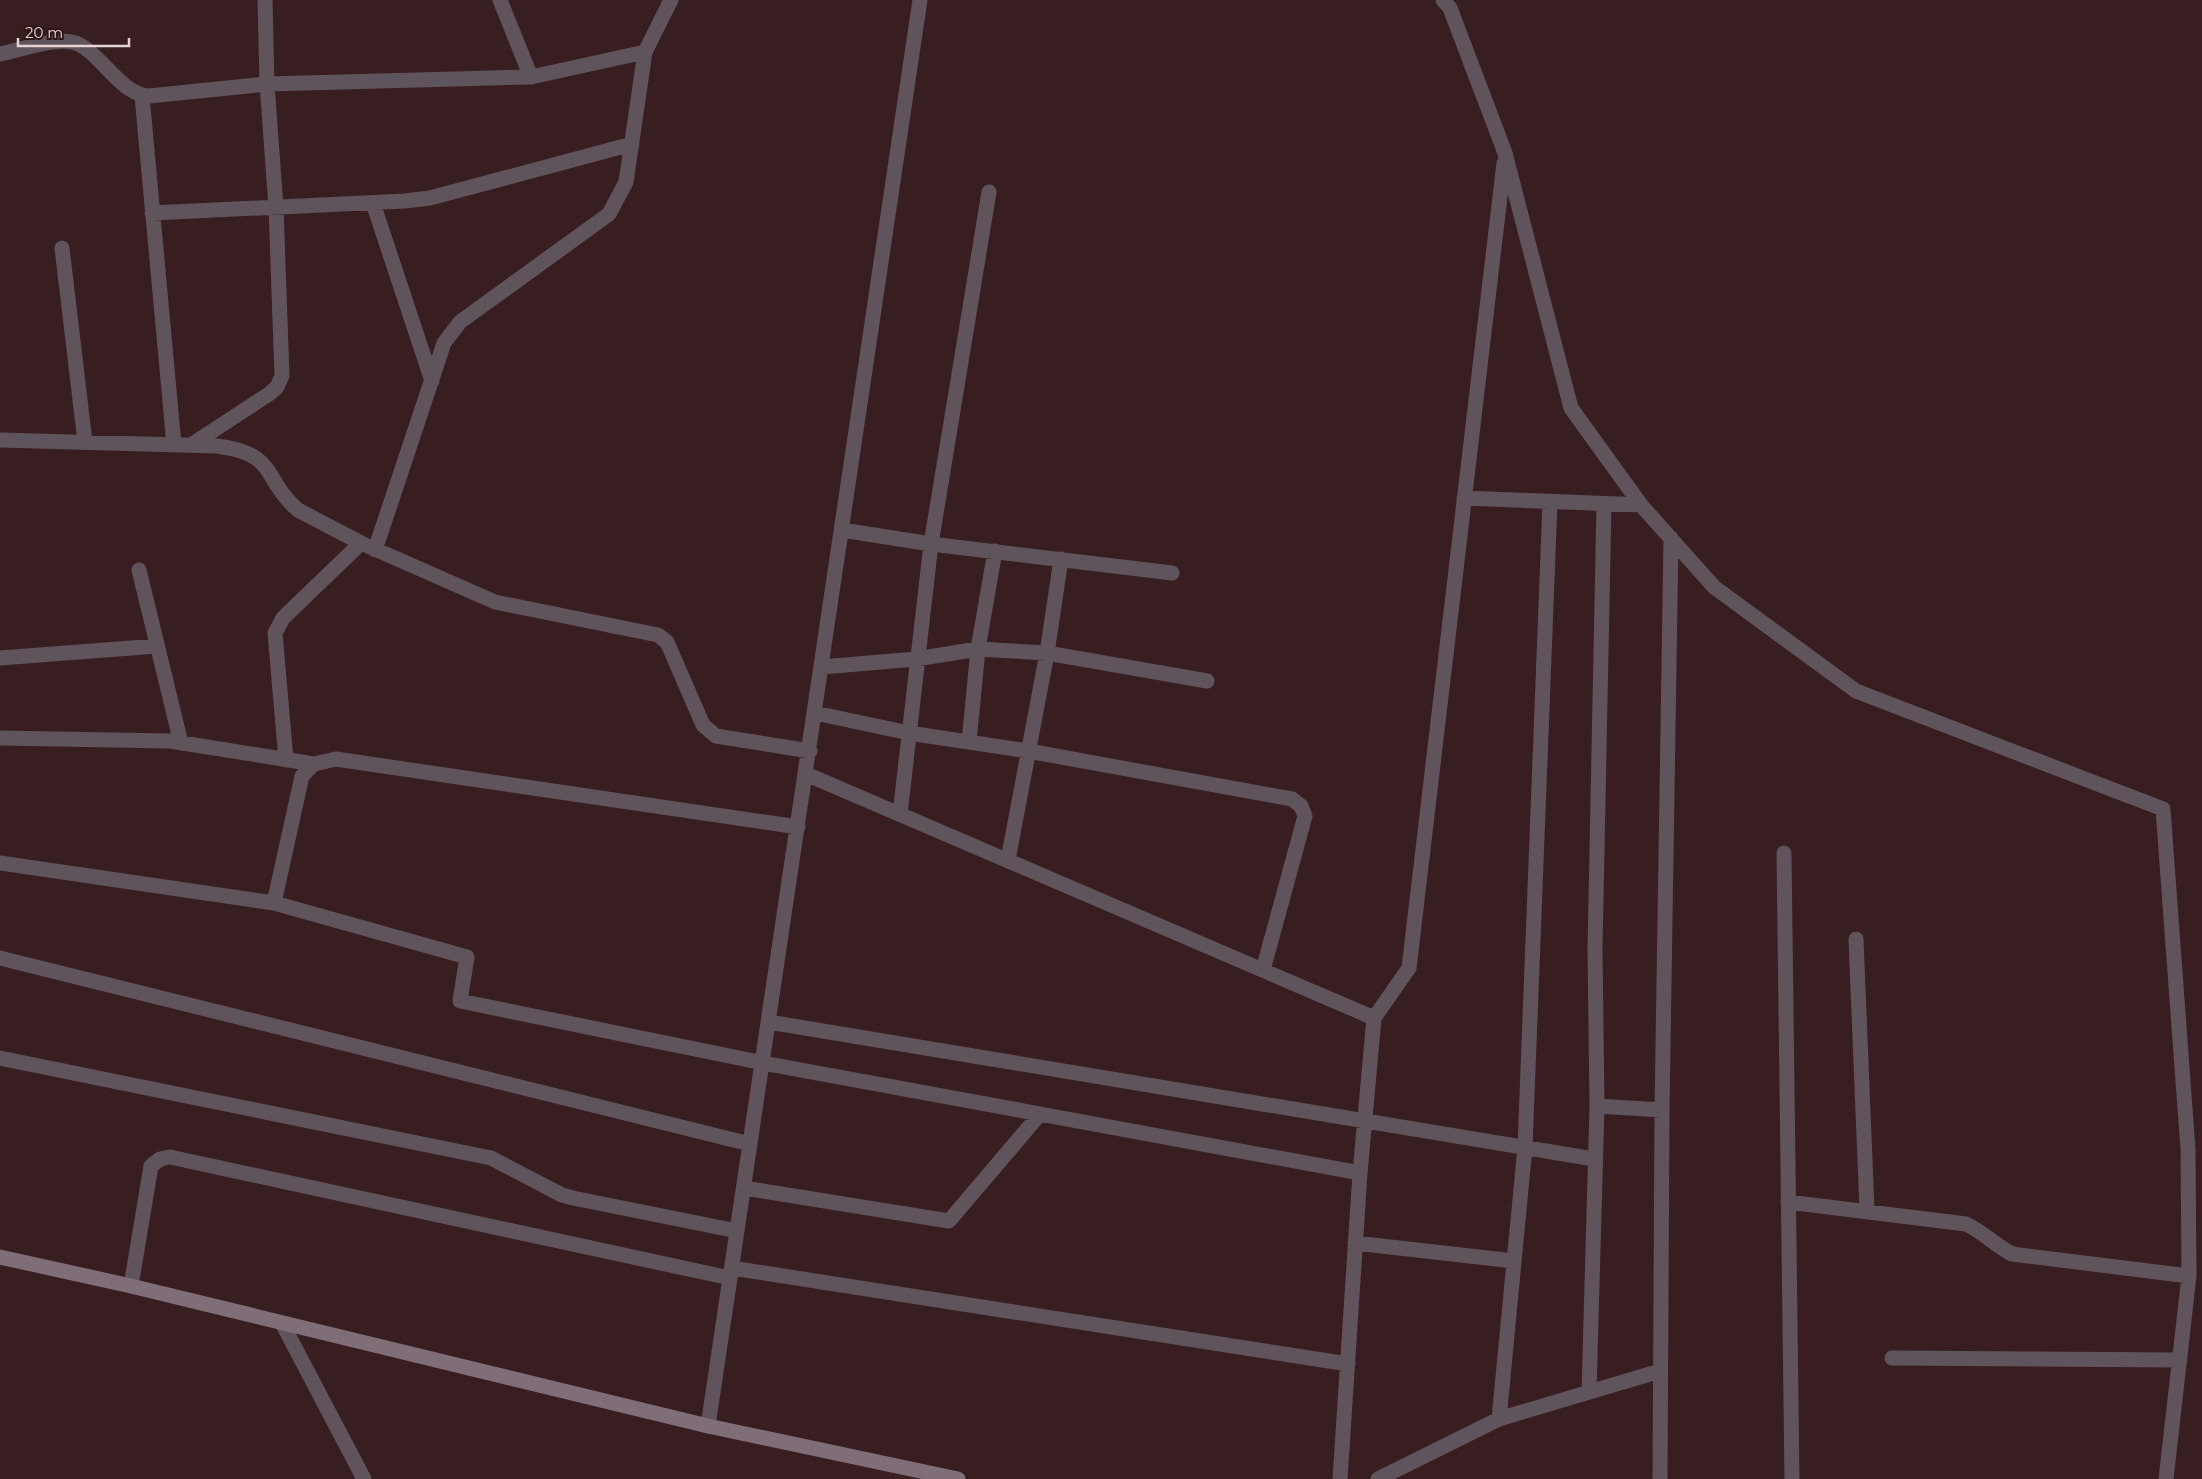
<svg xmlns="http://www.w3.org/2000/svg" width="2202" height="1479" font-family="Montserrat,sans-serif">
	<style>
		.lines { fill: none; stroke-linecap: round; stroke-linejoin: round }
		.street { stroke: #5f545b; stroke-width: 15 }
		.secondary { stroke: #7f6d77; stroke-width: 15 }
	</style>
	<rect width="100%" height="100%" fill="#381e20"/>
	<g class="lines">
		<path class="street" d="M500 0 531 77
			M1443 0 1450 8 1505 153 1571 408 1641 505 1714 587 1856 691 2163 809 2188 1149 2189 1276 2166 1479
			M0 54C20 50 53 38 72 42 98 47 119 95 149 96L267 84 531 77 645 52
			M142 96 174 445
			M373 203 432 381
			M152 213 405 201 430 198 632 144
			M62 248 85 442
			M0 440 217 446C279 454 261 478 298 510L361 543 495 602 658 635 667 642 703 725 716 736 810 751
			M191 445 269 394 277 387 282 376 276 207 267 84 265 0
			M1464 498 1641 505
			M842 530 931 544 1172 573
			M375 550 444 343 460 322 609 214 626 182 645 52 671 0
			M139 570 181 743
			M0 658 157 646
			M822 667 916 659 978 649 1047 653 1207 681
			M815 713 909 733 1028 751 1292 799 1301 806 1305 816 1263 970
			M0 738 170 741 314 764
			M969 742 978 649 995 551
			M286 760 275 633 283 618 361 543
			M806 774 1374 1018
			M900 814 931 544 989 192
			M1784 853 1792 1479
			M1008 860 1047 653 1061 559
			M0 863 274 903 302 776 314 764 336 759 798 827
			M274 903 467 957 460 1001 763 1063 1360 1173
			M1856 939 1867 1210
			M0 958 750 1144
			M769 1022 1594 1159
			M0 1058 491 1158 562 1195 573 1198 737 1231
			M1597 1106 1662 1110
			M744 1188 949 1221 1040 1114
			M1788 1202 1966 1224C1983 1232 1995 1245 2012 1254L2189 1276
			M1355 1243 1514 1261
			M732 1268 1348 1364
			M131 1286 151 1166 160 1159 170 1157 730 1278
			M282 1323 364 1479
			M1892 1358 2180 1360
			M1589 1392 1597 1106 1595 949 1604 504
			M1499 1419 1525 1147 1550 502
			M708 1426 920 0
			M1340 1479 1360 1173 1374 1018 1409 968 1504 163
			M1378 1479 1499 1419 1660 1371
			M1660 1479 1662 1110 1671 538"/>
		<path class="secondary" d="M0 1257 131 1286 708 1426 958 1479"/>
	</g>
	<path d="M18 38v8h111v-8" fill="none" stroke="#e6d3d4" stroke-width="2.5"/>
	<text x="25" y="38" font-size="15" fill="#e6d3d4" stroke="#2e1516" stroke-width="4" paint-order="stroke">20 m</text>
</svg>
